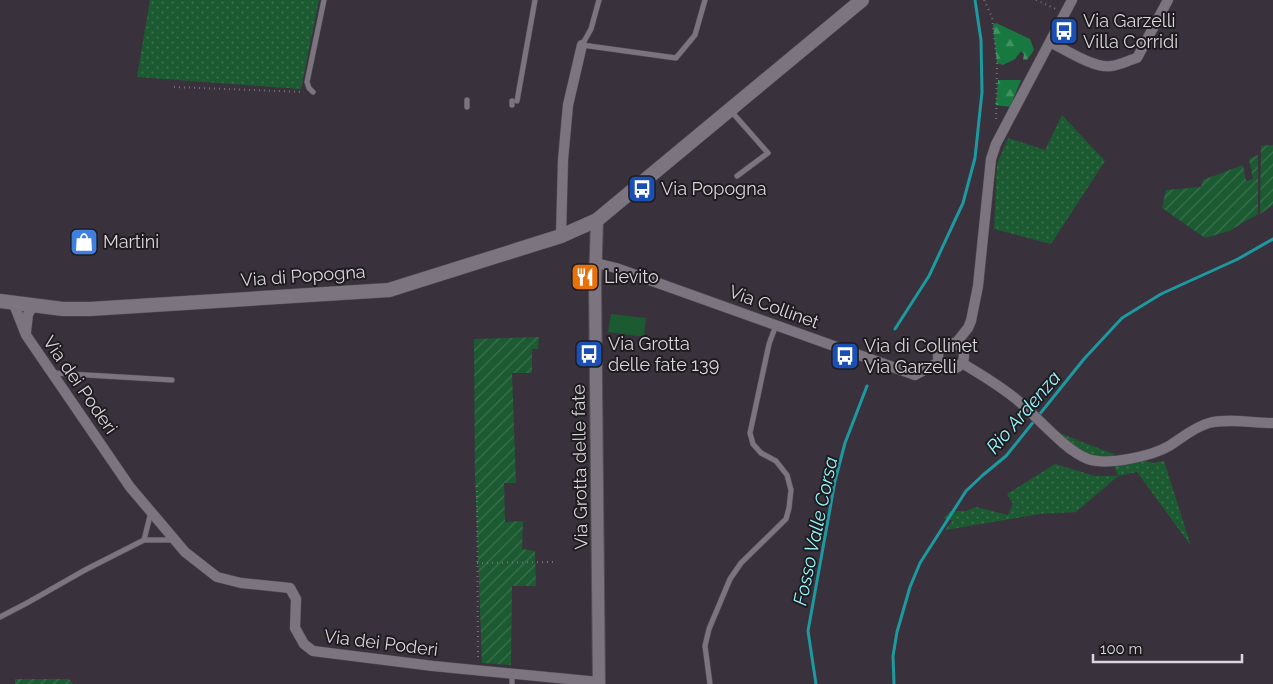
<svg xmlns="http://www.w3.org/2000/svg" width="1273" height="684" font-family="Raleway,sans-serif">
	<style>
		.grass { fill: url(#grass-dots) }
		.forest { fill: url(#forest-firs) }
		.garden { fill: url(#garden-furrows) }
		.pitch { fill: #1c5a32 }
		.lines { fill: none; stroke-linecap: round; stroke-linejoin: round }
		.stream { stroke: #1d99a0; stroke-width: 3 }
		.service-casing { stroke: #544e57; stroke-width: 6 }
		.minor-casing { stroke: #544e57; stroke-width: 11 }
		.tertiary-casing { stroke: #544e57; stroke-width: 14 }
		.secondary-casing { stroke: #544e57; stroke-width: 15 }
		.path { stroke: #777179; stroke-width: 2; stroke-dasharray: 1 4; stroke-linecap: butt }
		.service { stroke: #7c747f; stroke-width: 5 }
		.minor { stroke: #7c747f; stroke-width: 10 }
		.tertiary { stroke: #7c747f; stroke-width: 12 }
		.secondary { stroke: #7c747f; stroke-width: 14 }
		.labels { text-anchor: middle; stroke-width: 4; stroke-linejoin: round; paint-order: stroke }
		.poi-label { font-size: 18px; fill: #d9d5db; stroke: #1f1c20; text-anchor: start }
		.street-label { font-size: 18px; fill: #d9d5db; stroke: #1f1c20 }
		.water-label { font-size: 19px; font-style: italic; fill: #95f7fe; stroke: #1f1c20 }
	</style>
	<defs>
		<pattern id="grass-dots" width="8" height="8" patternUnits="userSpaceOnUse" patternTransform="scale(1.25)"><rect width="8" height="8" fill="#1c5a32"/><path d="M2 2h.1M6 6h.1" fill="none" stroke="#3c714f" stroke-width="1.8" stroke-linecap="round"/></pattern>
		<pattern id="forest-firs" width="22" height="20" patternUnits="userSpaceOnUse" patternTransform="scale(1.25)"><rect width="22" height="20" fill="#17793f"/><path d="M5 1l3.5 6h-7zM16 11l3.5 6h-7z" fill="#439163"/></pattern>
		<pattern id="garden-furrows" width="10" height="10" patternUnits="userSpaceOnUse" patternTransform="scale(1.25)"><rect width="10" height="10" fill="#1c5a32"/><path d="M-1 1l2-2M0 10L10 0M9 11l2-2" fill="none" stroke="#3c714f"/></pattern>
	</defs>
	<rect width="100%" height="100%" fill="#39323c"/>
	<path class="grass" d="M150 0H319L301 89 137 77Z
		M1062 115 1105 161 1051 244 994 229 997 164 1008 138 1045 150Z
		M1054 431 1124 458 1140 459 1153 463 1164 461 1191 546 1137 472 1118 476 1076 512 1040 514 945 530 953 520 943 519 950 511H966L976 507 1008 515 1013 504 1007 494 1055 464 1095 476H1118L1114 465 1097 466 1065 453Z"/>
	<path class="forest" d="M996 23 1030 39 1034 50 1027 60H1023L1024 54 1021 51 1015 59 1003 65 997 63 993 25Z
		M998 80H1021L1010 107 996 105Z"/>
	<path class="garden" d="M1273 145V205L1260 214 1261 146Z
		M1258 155V214L1229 231 1205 238 1162 208 1166 190 1201 187 1203 180 1243 165 1246 181 1253 179 1249 159Z
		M539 337 538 349H532V373H512L516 483H504L505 522 523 521 522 549 535 551 536 586H512L511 665 482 663 475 476 474 339Z
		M15 679H69L73 684H15Z"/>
	<path class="pitch" d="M611 314 646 318 644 337 608 332Z"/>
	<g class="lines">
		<path class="stream" d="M895 329 929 276 963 203 975 158 982 92 981 40 975 0
			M816 684 808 631 835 481 845 443 867 386
			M894 684 893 656 897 632 910 587 920 563 966 491 983 475 1006 456 1084 359 1122 318 1161 294 1238 259 1273 239"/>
		<defs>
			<path id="service" d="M599 0 591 29 582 45 676 58 695 35 705 0
				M313 92 309 88 307 82 324 0
				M517 101 535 0
				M512 105V101
				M467 107V100
				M731 111 768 153 737 176
				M53 373 172 380
				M151 512 144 540H174
				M0 617 27 603 85 570 144 540
				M512 673V684
				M710 684 705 646 709 629 730 579 741 563 786 519 789 508 791 490 787 475 776 461 761 453 753 444 750 433 769 344 776 325"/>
			<path id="minor" d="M1050 42C1064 49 1095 69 1111 66 1120 65 1129 60 1137 58L1168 0
				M561 236 563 160 568 105 582 45
				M596 263 616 268 915 375 939 362
				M13 302 26 335 130 487 185 552 217 577 241 583 290 588 296 599 295 628 304 644 313 651 433 666 599 682
				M26 332 28 314 33 306
				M938 356a13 13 0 1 1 26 0a13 13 0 1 1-26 0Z
				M956 343 968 328 971 321 978 286 991 159 996 144 1072 0
				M962 363C980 374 999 385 1016 399 1036 415 1064 450 1088 459 1107 466 1152 456 1169 446 1182 438 1194 427 1209 423 1228 418 1253 423 1273 423"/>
			<path id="tertiary" d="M597 220 595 283 599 684"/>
			<path id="secondary" d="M0 301 63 309H90L389 290 561 236 597 220 862 0"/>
		</defs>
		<use href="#service" class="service-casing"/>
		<use href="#minor" class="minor-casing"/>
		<use href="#tertiary" class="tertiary-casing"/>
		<use href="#secondary" class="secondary-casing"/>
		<path class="path" d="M984 0 992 17 997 63 996 122
			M1036 0 1056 9
			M174 87 304 92
			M477 486 478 660
			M477 563 555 562"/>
		<use href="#service" class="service"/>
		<use href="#minor" class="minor"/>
		<use href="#tertiary" class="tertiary"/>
		<use href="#secondary" class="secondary"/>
	</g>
	<defs>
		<symbol id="bus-square" viewBox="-11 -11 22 22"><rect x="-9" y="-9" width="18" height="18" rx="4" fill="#1a4fb4" stroke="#1f1c20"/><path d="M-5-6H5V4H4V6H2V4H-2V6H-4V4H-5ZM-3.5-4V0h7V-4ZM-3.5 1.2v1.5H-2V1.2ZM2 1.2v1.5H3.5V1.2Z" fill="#fff"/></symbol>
		<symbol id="shop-square" viewBox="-11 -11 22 22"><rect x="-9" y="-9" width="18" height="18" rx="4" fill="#3f7fe0" stroke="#1f1c20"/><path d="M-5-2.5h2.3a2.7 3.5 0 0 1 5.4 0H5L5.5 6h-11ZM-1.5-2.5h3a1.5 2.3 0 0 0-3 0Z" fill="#fff"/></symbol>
		<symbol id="restaurant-square" viewBox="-11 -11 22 22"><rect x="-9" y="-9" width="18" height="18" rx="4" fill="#e8710a" stroke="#1f1c20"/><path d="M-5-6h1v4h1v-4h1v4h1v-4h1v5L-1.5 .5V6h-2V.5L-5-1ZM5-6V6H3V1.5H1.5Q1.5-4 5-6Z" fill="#fff"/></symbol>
	</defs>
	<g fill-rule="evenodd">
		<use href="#bus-square" x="1048" y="15" width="32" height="32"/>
		<use href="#bus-square" x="626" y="173" width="32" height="32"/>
		<use href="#shop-square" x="68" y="226" width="32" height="32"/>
		<use href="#restaurant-square" x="569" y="261" width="32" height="32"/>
		<use href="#bus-square" x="573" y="338" width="32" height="32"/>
		<use href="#bus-square" x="829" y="340" width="32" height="32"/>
	</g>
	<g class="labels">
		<g class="poi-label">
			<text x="1083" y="27">Via Garzelli<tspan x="1083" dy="21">Villa Corridi</tspan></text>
			<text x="661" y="195">Via Popogna</text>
			<text x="103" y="248">Martini</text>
			<text x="604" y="283">Lievito</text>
			<text x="608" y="350">Via Grotta<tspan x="608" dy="21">delle fate 139</tspan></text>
			<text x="864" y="352">Via di Collinet<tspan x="864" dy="21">Via Garzelli</tspan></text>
		</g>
		<g class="street-label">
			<text transform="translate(303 276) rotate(-4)" y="6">Via di Popogna</text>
			<text transform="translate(774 307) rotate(20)" y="6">Via Collinet</text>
			<text transform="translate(80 385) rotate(55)" y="6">Via dei Poderi</text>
			<text transform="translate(580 467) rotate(-91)" y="6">Via Grotta delle fate</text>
			<text transform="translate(381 643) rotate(7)" y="6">Via dei Poderi</text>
		</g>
		<g class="water-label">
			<text transform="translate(1023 412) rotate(-49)" y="7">Rio Ardenza</text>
			<text transform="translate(815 531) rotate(-78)" y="7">Fosso Valle Corsa</text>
		</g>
	</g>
	<path d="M1093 654v8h149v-8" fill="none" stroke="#d9d5db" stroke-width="2.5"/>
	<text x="1100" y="654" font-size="15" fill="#d9d5db" stroke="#1f1c20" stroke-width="4" paint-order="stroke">100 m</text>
</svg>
